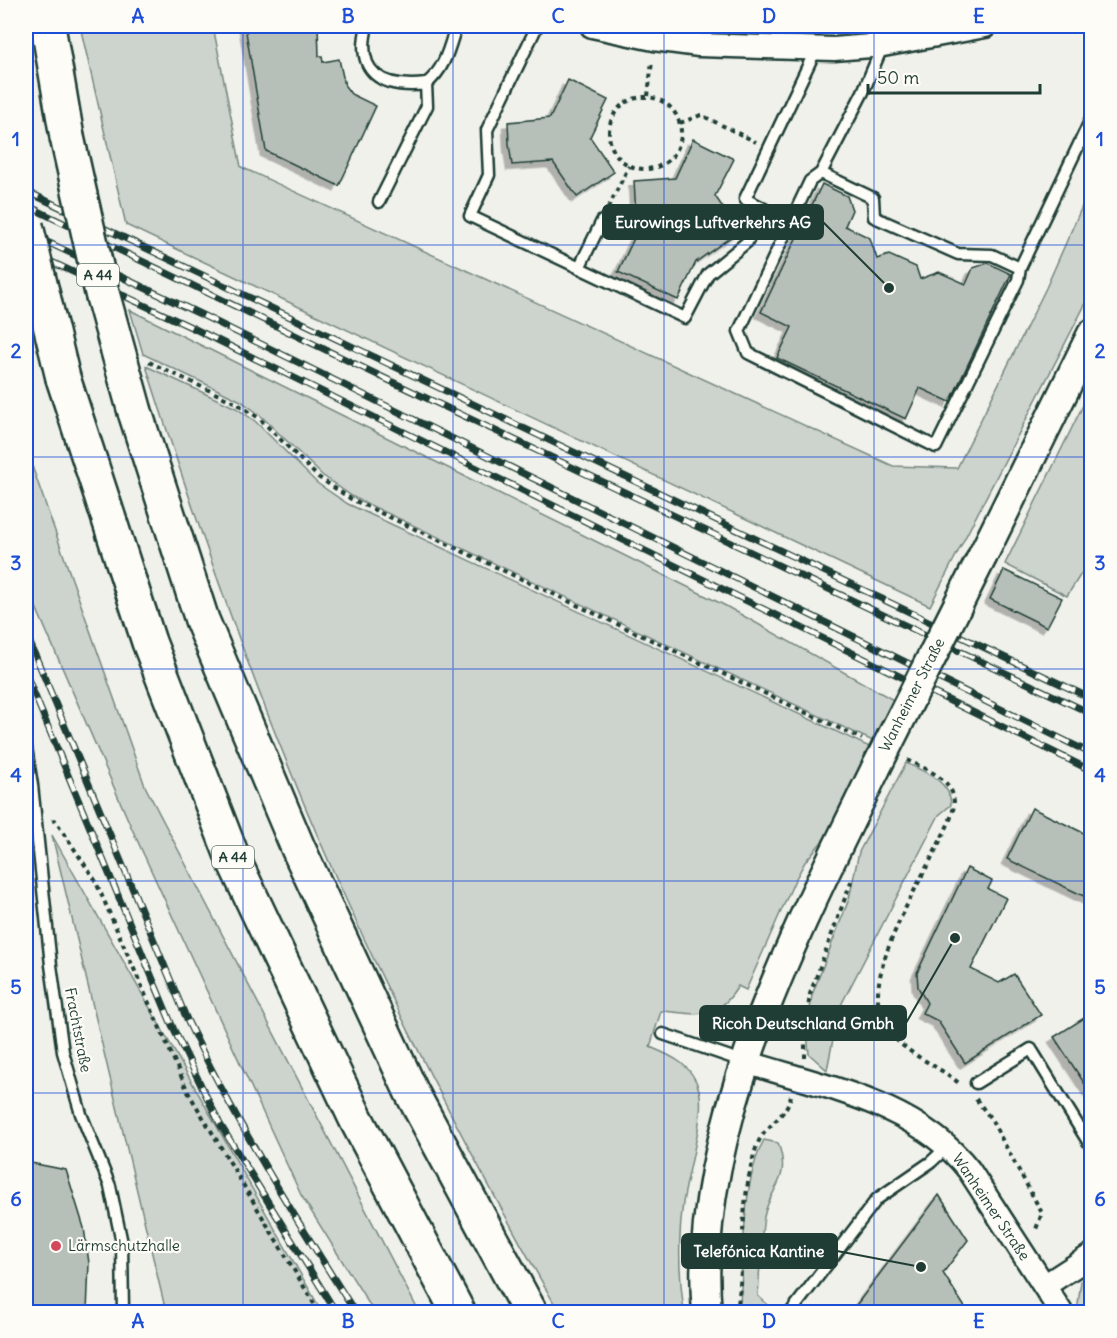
<svg xmlns="http://www.w3.org/2000/svg" width="1117" height="1338" font-family="Delius,sans-serif">
	<style>
		.green { fill: #cdd3cd; stroke: #768880; stroke-width: 1.5 }
		.building { fill: #b6bfb8; stroke: #1f3d34; stroke-width: 1.5; filter: url(#shadow) }
		.lines { fill: none; stroke-linecap: round; stroke-linejoin: round }
		.service-casing { stroke: #1f3d34; stroke-width: 15 }
		.minor-casing { stroke: #1f3d34; stroke-width: 27 }
		.tertiary-casing { stroke: #1f3d34; stroke-width: 33 }
		.motorway-casing { stroke: #1f3d34; stroke-width: 38 }
		.path { stroke: #1f3d34; stroke-width: 4; stroke-dasharray: 4.5 4.5; stroke-linecap: butt }
		.service { stroke: #fdfcf7; stroke-width: 10 }
		.minor { stroke: #fdfcf7; stroke-width: 22 }
		.tertiary { stroke: #fdfcf7; stroke-width: 28 }
		.motorway { stroke: #fdfcf7; stroke-width: 33 }
		.rail-casing { stroke: #1f3d34; stroke-width: 7 }
		.rail { stroke: #fdfcf7; stroke-width: 4.5; stroke-dasharray: 14; stroke-linecap: butt }
		.tertiary-bridge-casing { stroke: #1f3d34; stroke-width: 33; stroke-linecap: butt }
		.motorway-bridge-casing { stroke: #1f3d34; stroke-width: 38; stroke-linecap: butt }
		.tertiary-bridge { stroke: #fdfcf7; stroke-width: 28 }
		.motorway-bridge { stroke: #fdfcf7; stroke-width: 33 }
		.grid { fill: none; stroke: #1d4ed8; stroke-width: 1.5; stroke-opacity: 0.55 }
		.poi-dot { fill: #d1495b; stroke: #fdfcf7; stroke-width: 2 }
		.labels { text-anchor: middle; stroke-width: 4.5; stroke-linejoin: round; paint-order: stroke }
		.shield { fill: #fdfcf7; stroke: #62766e; stroke-width: 1.5 }
		.shield-label { font-size: 14px; font-weight: bold; fill: #1f3d34 }
		.street-label { font-size: 15px; fill: #1f3d34; stroke: #fdfcf7 }
		.poi-label { font-size: 15px; fill: #1f3d34; stroke: #fdfcf7; text-anchor: start }
		.leader { fill: none; stroke: #1f3d34; stroke-width: 2 }
		.callout-dot { fill: #1f3d34; stroke: #fdfcf7; stroke-width: 2 }
		.callout { fill: #1f3d34; stroke: #1f3d34; stroke-width: 2 }
		.callout-label { font-size: 16px; text-anchor: middle; font-weight: bold; fill: #fff }
		.neatline { fill: none; stroke: #1d4ed8; stroke-width: 2 }
		.grid-label { font-size: 20px; text-anchor: middle; font-weight: bold; fill: #1d4ed8 }
	</style>
	<defs>
		<filter id="shadow"><feDropShadow dx="-5.5" dy="5.5" stdDeviation="0" flood-color="#0004"/></filter>
	</defs>
	<rect width="100%" height="100%" fill="#f0f1eb"/>
	<filter id="ink" filterUnits="userSpaceOnUse"><feTurbulence type="fractalNoise" baseFrequency=".0167" numOctaves="2"/><feDisplacementMap in="SourceGraphic" scale="12" xChannelSelector="R" yChannelSelector="G"/><feConvolveMatrix kernelMatrix="1 2 1 2 8 2 1 2 1" color-interpolation-filters="sRGB"/></filter>
	<g filter="url(#ink)">
		<path class="green" d="M80 26H213L241 167 893 466 957 468 1046 288 1091 186V293L930 606 126 225Z
			M130 310 724 605 897 702 877 743 353 497 322 475 260 415 241 401 143 354Z
			M146 366 236 408 255 421 317 483 348 504 874 749 829 833 805 862 794 882 746 990 738 986C716 1023 696 1013 661 1011L650 1047C672 1056 693 1065 699 1090 706 1115 687 1174 683 1203 678 1239 679 1277 684 1312H559C484 1180 412 1045 349 906 268 731 205 549 146 366Z
			M1091 389V558L1067 596 1005 564Z
			M26 449 145 786 419 1312H374L301 1195 132 829 26 584Z
			M906 763C925 772 951 781 951 805L939 815 839 1009 827 1070 809 1054 807 1032 812 995 849 899 859 852Z
			M52 835 322 1312H166Z
			M764 1140 778 1143C792 1181 770 1186 764 1217 760 1243 760 1270 758 1296L776 1312H739C745 1262 740 1185 764 1140Z
			M1091 1266V1312H1077L1081 1281Z"/>
		<path class="building" d="M245 26H318L319 56H322L323 62 339 59 345 86 351 94 376 106 339 186 266 151Z
			M568 80 608 100 590 137 614 172 577 197 553 162 512 165 509 144 508 122 550 118Z
			M693 139 734 159 715 196 739 231 696 262 678 300 618 272 637 232 634 181 675 178Z
			M822 184 847 196 852 210 845 226 870 238 877 259 889 255 916 267 920 279 939 272 966 284 973 268 988 263 1011 274 950 402 920 388 906 419 777 358 792 327 761 312Z
			M1004 570 1062 598 1047 627 990 599Z
			M1032 808 1092 837V900L1007 859Z
			M967 868 992 881 988 889 1006 898 971 969 999 983 1014 974 1041 1015 965 1063 938 1021 922 1013 927 1003 918 987 917 973Z
			M1092 1013V1095L1054 1037Z
			M26 1162 66 1170 84 1228 89 1263 87 1312H26Z
			M939 1195 968 1240 943 1273 968 1312H851Z"/>
		<g class="lines">
			<defs>
				<path id="service" d="M367 26C355 73 382 89 426 84
					M537 26 487 130 489 175 470 216 685 318 708 274 747 242 763 208 745 199 816 49
					M883 45 863 92 821 173 873 198 874 217 958 254 992 255 1020 268 1092 117
					M821 173 810 181 739 331 748 353 936 447 1018 280 1020 268
					M379 202 427 106 426 84C445 69 449 48 456 26
					M579 268 602 221
					M26 747 32 785 51 965 63 1052 81 1114 110 1186 122 1243 123 1312
					M663 1034 745 1062
					M976 1083 1031 1049 1092 1148
					M791 1312 877 1199 931 1162 948 1146"/>
				<path id="minor" d="M592 26 654 39 699 45 834 49 883 45 985 26
					M746 1062C824 1087 916 1103 969 1170L1061 1312
					M1044 1286 1092 1255"/>
				<path id="tertiary" d="M983 555 1092 334
					M707 1312C690 1132 799 926 876 768"/>
				<path id="motorway" d="M48 26 67 137
					M63 378 149 642 234 861 356 1119 458 1312
					M135 412 202 620 298 848 412 1093 530 1312"/>
			</defs>
			<use href="#service" class="service-casing"/>
			<use href="#minor" class="minor-casing"/>
			<use href="#tertiary" class="tertiary-casing"/>
			<use href="#motorway" class="motorway-casing"/>
			<path class="path" d="M648 96 652 61
				M609 133a36 36 0 1 1 72 0a36 36 0 1 1-72 0Z
				M680 123 701 115 756 142
				M608 208 629 166
				M149 362 236 403 259 418 318 477 351 499 862 739
				M907 760C923 768 947 776 953 795 957 810 947 826 941 839 921 882 860 975 883 1021 898 1053 935 1062 960 1084
				M52 821 55 820 95 880 188 1092 319 1312
				M805 1058V1031L810 994 852 879
				M976 1099 991 1119 1042 1213 1035 1232
				M737 1312C745 1258 739 1202 756 1148 764 1124 784 1121 791 1096"/>
			<use href="#service" class="service"/>
			<use href="#minor" class="minor"/>
			<use href="#tertiary" class="tertiary"/>
			<use href="#motorway" class="motorway"/>
			<defs>
				<path id="rail" d="M26 191 1092 699
					M26 205 382 377 1092 714
					M26 232 200 314 1092 754
					M26 250 193 328 1092 771
					M26 633 188 1022C237 1125 294 1216 355 1312
					M26 674 174 1030 220 1124 336 1312"/>
			</defs>
			<use href="#rail" class="rail-casing"/>
			<use href="#rail" class="rail"/>
			<defs>
				<path id="tertiary-bridge" d="M876 768 983 555"/>
				<path id="motorway-bridge" d="M67 137 102 293 135 412
					M26 226 63 378"/>
			</defs>
			<use href="#tertiary-bridge" class="tertiary-bridge-casing"/>
			<use href="#motorway-bridge" class="motorway-bridge-casing"/>
			<use href="#tertiary-bridge" class="tertiary-bridge"/>
			<use href="#motorway-bridge" class="motorway-bridge"/>
		</g>
	</g>
	<path class="grid" d="M243 26V1312M453 26V1312M664 26V1312M874 26V1312M26 245H1092M26 457H1092M26 669H1092M26 881H1092M26 1093H1092"/>
	<circle class="poi-dot" cx="56" cy="1246" r="6"/>
	<g class="labels">
		<g class="shield">
			<rect x="77" y="264" width="42" height="22" rx="4.5"/>
			<rect x="212" y="846" width="42" height="22" rx="4.5"/>
		</g>
		<g class="shield-label">
			<text x="98" y="280">A 44</text>
			<text x="233" y="862">A 44</text>
		</g>
		<g class="street-label">
			<text transform="translate(912 695) rotate(-63)" y="5">Wanheimer Straße</text>
			<text transform="translate(78 1030) rotate(79)" y="5">Frachtstraße</text>
			<text transform="translate(991 1207) rotate(56)" y="5">Wanheimer Straße</text>
		</g>
		<g class="poi-label">
			<text x="68" y="1251">Lärmschutzhalle</text>
		</g>
	</g>
	<path class="leader" d="M889 288L823 222M955 938L906 1023M921 1267L837 1251"/>
	<g class="callout-dot">
		<circle cx="889" cy="288" r="6"/>
		<circle cx="955" cy="938" r="6"/>
		<circle cx="921" cy="1267" r="6"/>
	</g>
	<g class="callout">
		<rect x="603" y="205" width="220" height="34" rx="6"/>
		<rect x="700" y="1006" width="206" height="34" rx="6"/>
		<rect x="682" y="1234" width="155" height="34" rx="6"/>
	</g>
	<g class="callout-label">
		<text x="713" y="228">Eurowings Luftverkehrs AG</text>
		<text x="803" y="1029">Ricoh Deutschland Gmbh</text>
		<text x="759" y="1257">Telefónica Kantine</text>
	</g>
	<rect width="1117" height="1338" fill="none" stroke="#fdfcf7" stroke-width="66"/>
	<path d="M868 84v9h172v-9" fill="none" stroke="#1f3d34" stroke-width="3"/>
	<text x="877" y="84" font-size="18" fill="#1f3d34" stroke="#fdfcf7" stroke-width="4.5" paint-order="stroke">50 m</text>
	<rect x="33" y="33" width="1051" height="1272" class="neatline"/>
	<g class="grid-label">
		<text x="138" y="23">A</text>
		<text x="348" y="23">B</text>
		<text x="558" y="23">C</text>
		<text x="769" y="23">D</text>
		<text x="979" y="23">E</text>
		<text x="16" y="146">1</text>
		<text x="1100" y="146">1</text>
		<text x="16" y="358">2</text>
		<text x="1100" y="358">2</text>
		<text x="16" y="570">3</text>
		<text x="1100" y="570">3</text>
		<text x="16" y="782">4</text>
		<text x="1100" y="782">4</text>
		<text x="16" y="994">5</text>
		<text x="1100" y="994">5</text>
		<text x="16" y="1206">6</text>
		<text x="1100" y="1206">6</text>
		<text x="138" y="1328">A</text>
		<text x="348" y="1328">B</text>
		<text x="558" y="1328">C</text>
		<text x="769" y="1328">D</text>
		<text x="979" y="1328">E</text>
	</g>
</svg>
